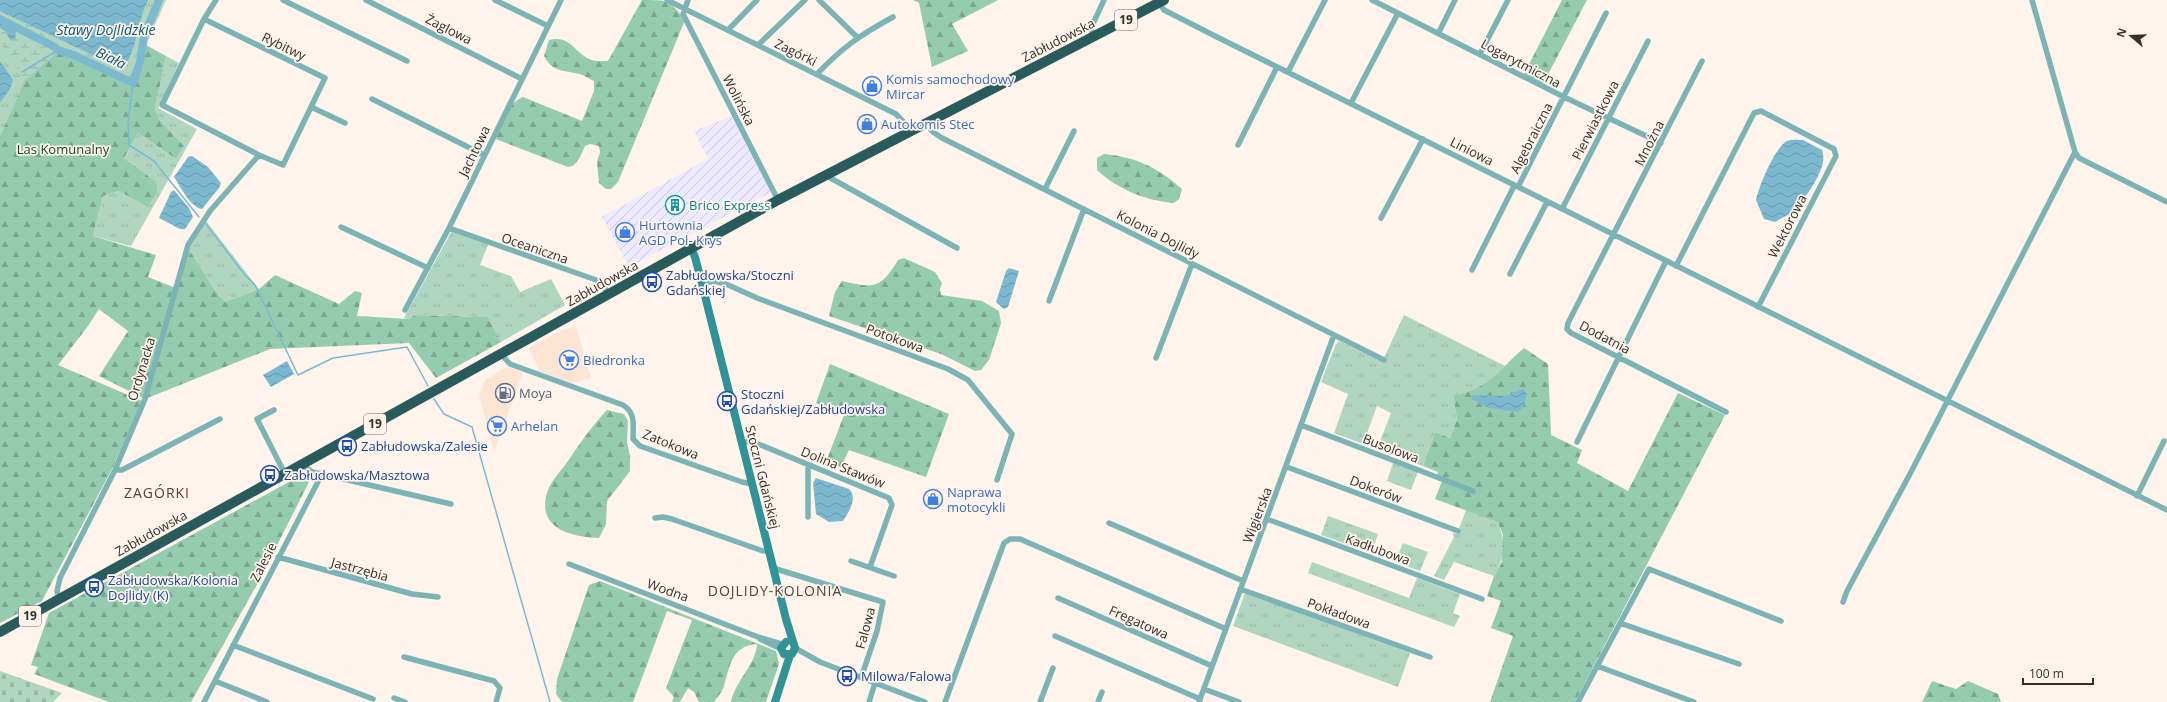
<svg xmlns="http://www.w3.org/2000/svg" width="2167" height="702" font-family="'Open Sans',sans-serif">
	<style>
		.built { fill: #fce6d3 }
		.industrial { fill: url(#industrial-furrows) }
		.grass { fill: url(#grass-tufts) }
		.forest { fill: url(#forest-firs) }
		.wetland { fill: url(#wetland-marsh) }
		.cemetery { fill: url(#cemetery-stones) }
		.water { fill: url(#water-waves) }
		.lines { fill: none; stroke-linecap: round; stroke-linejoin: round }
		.stream { stroke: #7cb9d0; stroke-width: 1.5 }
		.river { stroke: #7cb9d0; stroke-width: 8 }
		.street { stroke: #7cb4b5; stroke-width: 5.5 }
		.secondary { stroke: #309395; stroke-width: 8 }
		.highway { stroke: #2a5b5c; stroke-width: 10 }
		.labels { text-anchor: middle; stroke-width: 3.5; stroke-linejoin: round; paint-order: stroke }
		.shield { fill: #fef4ec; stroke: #716a64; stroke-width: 1 }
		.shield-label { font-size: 12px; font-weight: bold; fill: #352f2a }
		.street-label { font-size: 13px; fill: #352f2a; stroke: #fef4ec }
		.shop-label { font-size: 13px; fill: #366cbe; stroke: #fef4ec; text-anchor: start }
		.park-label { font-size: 13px; fill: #113f2c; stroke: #fef4ec }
		.culture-label { font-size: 13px; fill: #0d838f; stroke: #fef4ec; text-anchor: start }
		.transit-label { font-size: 13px; fill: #164399; stroke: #fef4ec; text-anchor: start }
		.service-label { font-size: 13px; fill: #4e5e75; stroke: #fef4ec; text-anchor: start }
		.water-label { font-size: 14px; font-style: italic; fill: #065b73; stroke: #fef4ec }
		.neighbourhood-label { font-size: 14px; letter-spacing: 1px; fill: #504338; stroke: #fef4ec }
	</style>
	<defs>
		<pattern id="industrial-furrows" width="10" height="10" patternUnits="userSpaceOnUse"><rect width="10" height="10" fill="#ede9ff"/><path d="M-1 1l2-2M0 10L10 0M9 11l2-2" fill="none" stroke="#ccc8db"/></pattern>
		<pattern id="grass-tufts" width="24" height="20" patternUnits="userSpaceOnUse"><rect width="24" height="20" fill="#b0d6c2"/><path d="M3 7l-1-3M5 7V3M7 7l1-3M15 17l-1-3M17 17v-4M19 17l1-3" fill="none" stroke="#98b8a7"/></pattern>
		<pattern id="forest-firs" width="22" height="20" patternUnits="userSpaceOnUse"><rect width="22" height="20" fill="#95ccb0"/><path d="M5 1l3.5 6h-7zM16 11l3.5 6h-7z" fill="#7aa68f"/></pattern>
		<pattern id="wetland-marsh" width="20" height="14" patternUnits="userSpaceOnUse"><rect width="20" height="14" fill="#b0d6c2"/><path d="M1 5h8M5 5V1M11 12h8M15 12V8" fill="none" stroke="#98b8a7"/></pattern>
		<pattern id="cemetery-stones" width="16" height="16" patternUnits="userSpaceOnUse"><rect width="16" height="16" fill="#b0d6c2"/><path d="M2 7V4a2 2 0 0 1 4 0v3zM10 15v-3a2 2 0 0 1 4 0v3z" fill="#98b8a7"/></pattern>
		<pattern id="water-waves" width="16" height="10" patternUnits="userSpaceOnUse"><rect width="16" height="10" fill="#7cb9d0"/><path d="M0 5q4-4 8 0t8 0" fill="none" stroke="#6697a9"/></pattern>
	</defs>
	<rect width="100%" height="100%" fill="#fef4ec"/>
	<path class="built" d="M576 326 591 378 572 383 539 371 529 348 560 331Z
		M507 367 523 372 494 452 479 395 485 380Z"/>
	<path class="industrial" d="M732 116 774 191 629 267 602 217 708 159 694 131Z"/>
	<path class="grass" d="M0 0H166L146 45 137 83 0 147Z
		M166 56 179 63 158 108 197 129 131 246 93 236 103 196 119 191 147 207 155 182 124 158 138 133 176 159 184 146 159 119 155 109Z
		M206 221 259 289 225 302 214 289 189 249Z
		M454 227 490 240 480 265 511 276 520 292 551 279 565 305 501 342 488 317 415 315 408 319 404 318Z
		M1404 315 1505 366C1490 383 1476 391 1453 395L1457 419 1450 438 1435 432 1423 466 1377 449 1391 413 1377 406 1363 444 1334 433 1348 394 1321 382 1336 344 1339 341 1382 362Z
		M1393 463 1418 472 1411 490 1387 481Z
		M1466 510 1497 522C1507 542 1505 558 1494 576L1454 562 1444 580 1434 576 1454 537 1453 533 1457 534Z
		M1328 516 1378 534 1371 553 1321 535Z
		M1403 543 1428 552 1420 571 1395 562Z
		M1312 562 1409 598 1417 578 1460 594 1453 613 1460 616 1454 627 1308 573Z
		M1245 593 1410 653 1398 687 1233 626Z"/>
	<path class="forest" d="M642 0C667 0 670 0 685 20L618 182 611 189H606L599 183 597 162 600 152 599 146 590 144 585 146C581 154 578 166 568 167L496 139C501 125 507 103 523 97L582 121 594 91V81C589 79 585 75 579 74 563 70 552 72 544 56L549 40C570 35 574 52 589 59 595 62 602 61 608 61Z
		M913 0H998L952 24 968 51 932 67 919 3Z
		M1562 0H1587L1543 84 1524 74Z
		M146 45 166 56 155 109 159 119 184 146 176 159 138 133 124 158 156 182 157 193 147 207 119 191 103 196 93 236 156 255 148 277 178 289 189 249 214 289 225 302 259 289 275 275 339 304 355 291 362 293 357 316 408 319 415 315 488 317 501 342 436 378 409 343 270 349 145 399 99 376 128 331 99 309 88 326 58 365 142 401 113 467 42 601 0 623V137L25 80 61 49 129 77Z
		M1104 154C1136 157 1157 167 1182 189L1179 199 1174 203C1147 201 1117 189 1097 170V158Z
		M904 258 935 272 942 283 940 289 941 295 982 301 999 311 1001 323 989 360 981 370 975 371 941 354 829 316 835 292 842 281C873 288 880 290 898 260Z
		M1524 348 1548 364 1551 435 1582 450 1577 463 1628 491 1678 393 1725 415 1575 702H1490L1513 636 1491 628 1501 601 1487 596 1494 576 1502 562 1503 534 1497 522 1435 499 1442 481 1437 475 1438 472 1423 466 1435 432 1450 438 1457 419 1453 395C1490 389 1497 371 1524 348Z
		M830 364 949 414 926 477 849 450 841 467 826 462 844 415 816 403Z
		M607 410 624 414 628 421 627 442 630 456V471L607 501 606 524 599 538C574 537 539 530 546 497 548 484 560 472 568 461 580 443 592 426 607 410Z
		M307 472 309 482 259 581 191 702H109L34 674 38 667 31 665 49 613Z
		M600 581 776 651 779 664 766 702H731C735 681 756 665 757 644 730 646 730 668 723 689 721 693 717 698 714 702H699L694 692 688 688 680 702H672L674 697 666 688 692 620 667 611 633 702H562L556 694 557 679 589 585Z
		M1932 681 1956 689 1968 681 1998 694 2001 702H1922Z"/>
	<path class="wetland" d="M0 16 61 47V49L25 80 0 42Z"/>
	<path class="cemetery" d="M0 671 62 693 53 702H0Z"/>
	<path class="water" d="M0 0H148C137 21 138 48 124 67L120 68 0 11Z
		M0 18 21 30 16 32 15 39 11 40 8 37 7 32 0 28Z
		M0 61 13 80 10 89 0 103Z
		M1803 140 1822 150C1823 154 1824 158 1823 162 1821 176 1802 204 1791 213 1786 217 1780 218 1775 222L1764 219 1756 200C1759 186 1775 147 1787 141 1792 139 1799 140 1803 140Z
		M192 156 208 167 221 183 219 188 202 209C190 207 181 187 174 177L188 157Z
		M174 190 189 208 193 217 185 229H180L159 218 171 192Z
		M1009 268 1019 271 1008 307 1004 309 996 302 1006 271Z
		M287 361 294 374 271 387 263 375Z
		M1523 389 1527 394 1523 408 1518 412 1489 408 1471 399 1473 395 1505 396Z
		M816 478 849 489C858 498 849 512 843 521L829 522 816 514 813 483Z"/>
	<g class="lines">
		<path class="stream" d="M22 72 58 50
			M133 83 128 121 129 145 154 161 199 217
			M206 224 244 274 255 285 298 375 333 358 407 347 428 386
			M434 399 444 414 472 427 550 702"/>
		<path class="river" d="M0 19 53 46 58 50 74 55 133 83 140 62 144 36 159 0"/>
		<path class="street" d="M283 0 407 61
			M366 0 522 79
			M495 0 548 26
			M667 0 896 114 911 130
			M688 0 683 14 778 200
			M819 0 857 37
			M1372 0 1564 97 1661 143
			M2032 0 2075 152 2079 158 2167 202
			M1159 3 1164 10 1219 38 2167 510
			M204 19 325 78 283 165 259 155 162 105 204 19 216 0
			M728 30 757 0
			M1439 32 1455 0
			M1093 37 1091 28 1104 0
			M758 45 805 0
			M1480 54 1508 0
			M1702 61 1568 323 1567 329 1571 333 1726 412
			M1288 72 1325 0
			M817 74C843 47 860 35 893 17
			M372 99 484 155
			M1351 103 1398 13
			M311 107 345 123
			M925 123 933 132 942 138 1384 360
			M1238 145 1277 67
			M825 175 957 248
			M1518 187 1606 13
			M1045 189 1074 131
			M1562 209 1648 41
			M1381 218 1423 139
			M341 227 428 268
			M449 228 599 281 609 294
			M1676 266 1754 113 1761 111 1834 149 1836 156 1758 307
			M1472 270 1514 186
			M1510 274 1547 202
			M702 284 714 281 726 284 757 298 948 369 968 380 1012 434 997 480
			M1049 301 1084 209
			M405 310 449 228 561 0
			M501 354 510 364 623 405C636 413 633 425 633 439L640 446 742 482 752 484
			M1156 358 1192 264
			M274 410 257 419 285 474
			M1301 425 1473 491
			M1577 442 1666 261
			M742 443 751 441 889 498 892 505 870 567
			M1287 467 1458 531
			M115 470H122L220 419
			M322 474 451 504
			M2137 496 2164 441
			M808 517V465
			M655 518 663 517 672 519 763 551 769 550
			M1267 519 1482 599
			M1109 523 1243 581
			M278 557 412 594 438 597
			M851 561 894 576
			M569 564 758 637 782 644
			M773 568 883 602 877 631 861 678
			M1240 589 1430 657
			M1058 598 1212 666
			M59 599 57 591 60 578 115 470 145 399 188 245 210 211 259 155
			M1843 602 1847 591 1911 472 2075 152
			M1620 623 1739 664
			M1055 636 1200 699
			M760 639 781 649
			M233 645 373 699
			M795 648 820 662 925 702
			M404 657 494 681 500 688 496 702
			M1597 666 1694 702
			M215 681 267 702
			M1204 689 1239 702
			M394 698 405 702
			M204 702 322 474 312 472 303 465
			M869 702 875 683
			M945 702 1004 543 1010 539H1020L1226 629
			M1040 702 1053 668
			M1098 702 1102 692
			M1199 702 1334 335
			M1578 702 1649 569 1781 621"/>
		<path class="secondary" d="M691 248 695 257 702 284 786 619 795 648 792 654H784
			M784 654 781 648 786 642
			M775 702 790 655"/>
		<path class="highway" d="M0 632 778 200 1164 0"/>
	</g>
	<defs>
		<symbol id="shop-ring" viewBox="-11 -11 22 22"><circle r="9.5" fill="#fef4ec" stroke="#3f7fe0" stroke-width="1.5"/><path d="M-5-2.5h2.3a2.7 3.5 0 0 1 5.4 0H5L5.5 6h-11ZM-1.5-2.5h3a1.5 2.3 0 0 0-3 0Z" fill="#3f7fe0"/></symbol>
		<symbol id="building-ring" viewBox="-11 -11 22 22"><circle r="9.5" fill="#fef4ec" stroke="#0f9aa8" stroke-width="1.5"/><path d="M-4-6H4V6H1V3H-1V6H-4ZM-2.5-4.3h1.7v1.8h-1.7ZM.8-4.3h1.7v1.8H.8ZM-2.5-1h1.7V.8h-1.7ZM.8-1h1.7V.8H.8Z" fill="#0f9aa8"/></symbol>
		<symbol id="bus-ring" viewBox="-11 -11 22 22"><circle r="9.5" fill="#fef4ec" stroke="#1a4fb4" stroke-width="1.5"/><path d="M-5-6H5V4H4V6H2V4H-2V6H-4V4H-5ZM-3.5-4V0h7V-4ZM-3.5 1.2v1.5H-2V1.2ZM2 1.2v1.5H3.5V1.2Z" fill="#1a4fb4"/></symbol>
		<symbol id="supermarket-ring" viewBox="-11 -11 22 22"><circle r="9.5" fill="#fef4ec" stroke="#3f7fe0" stroke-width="1.5"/><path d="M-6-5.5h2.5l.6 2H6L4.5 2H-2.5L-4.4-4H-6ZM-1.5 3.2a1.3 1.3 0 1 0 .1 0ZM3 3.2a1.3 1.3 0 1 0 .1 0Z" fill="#3f7fe0"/></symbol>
		<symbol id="fuel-ring" viewBox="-11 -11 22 22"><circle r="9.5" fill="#fef4ec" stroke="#5c6f8a" stroke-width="1.5"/><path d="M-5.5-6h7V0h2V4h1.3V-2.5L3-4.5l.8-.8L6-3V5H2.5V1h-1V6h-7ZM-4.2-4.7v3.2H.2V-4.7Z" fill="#5c6f8a"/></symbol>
	</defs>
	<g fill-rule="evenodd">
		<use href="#shop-ring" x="861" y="75" width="22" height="22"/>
		<use href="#shop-ring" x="856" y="113" width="22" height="22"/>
		<use href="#building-ring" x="664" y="194" width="22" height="22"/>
		<use href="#shop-ring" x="614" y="221" width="22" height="22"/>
		<use href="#bus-ring" x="641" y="271" width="22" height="22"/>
		<use href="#supermarket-ring" x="558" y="349" width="22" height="22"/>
		<use href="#fuel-ring" x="494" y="382" width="22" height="22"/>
		<use href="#bus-ring" x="716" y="390" width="22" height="22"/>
		<use href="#supermarket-ring" x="486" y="415" width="22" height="22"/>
		<use href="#bus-ring" x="336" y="435" width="22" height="22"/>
		<use href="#bus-ring" x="259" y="464" width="22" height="22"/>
		<use href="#shop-ring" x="922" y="488" width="22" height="22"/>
		<use href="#bus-ring" x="83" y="576" width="22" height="22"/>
		<use href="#bus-ring" x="836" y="665" width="22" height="22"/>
	</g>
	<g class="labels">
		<g class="shield">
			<rect x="1115" y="10" width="22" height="20" rx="3"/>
			<rect x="364" y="414" width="22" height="20" rx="3"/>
			<rect x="19" y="606" width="22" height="20" rx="3"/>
		</g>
		<g class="shield-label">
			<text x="1126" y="24">19</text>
			<text x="375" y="428">19</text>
			<text x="30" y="620">19</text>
		</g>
		<g class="street-label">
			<text transform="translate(449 29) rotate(27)" y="5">Żaglowa</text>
			<text transform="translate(1058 40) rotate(-27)" y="5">Zabłudowska</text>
			<text transform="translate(284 46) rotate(26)" y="5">Rybitwy</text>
			<text transform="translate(796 52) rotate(26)" y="5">Zagórki</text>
			<text transform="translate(1521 63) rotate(28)" y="5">Logarytmiczna</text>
			<text transform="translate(739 100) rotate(63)" y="5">Wolińska</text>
			<text transform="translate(1595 120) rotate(-63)" y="5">Pierwiastkowa</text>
			<text transform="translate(1531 138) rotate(-63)" y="5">Algebraiczna</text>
			<text transform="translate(1649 143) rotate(-63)" y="5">Mnożna</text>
			<text transform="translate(474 151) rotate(-64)" y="5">Jachtowa</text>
			<text transform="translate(1472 151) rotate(27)" y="5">Liniowa</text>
			<text transform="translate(1787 226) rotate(-63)" y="5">Wektorowa</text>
			<text transform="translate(1158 234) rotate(27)" y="5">Kolonia Dojlidy</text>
			<text transform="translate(535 248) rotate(19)" y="5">Oceaniczna</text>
			<text transform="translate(602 283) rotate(-29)" y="5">Zabłudowska</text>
			<text transform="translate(1605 337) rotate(28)" y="5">Dodatnia</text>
			<text transform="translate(895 338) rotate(20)" y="5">Potokowa</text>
			<text transform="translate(141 369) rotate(-73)" y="5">Ordynacka</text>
			<text transform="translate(671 444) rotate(22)" y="5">Zatokowa</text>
			<text transform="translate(1391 448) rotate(21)" y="5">Busolowa</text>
			<text transform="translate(843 467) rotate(22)" y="5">Dolina Stawów</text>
			<text transform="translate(763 477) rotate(76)" y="5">Stoczni Gdańskiej</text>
			<text transform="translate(1376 489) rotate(21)" y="5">Dokerów</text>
			<text transform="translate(1257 515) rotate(-69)" y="5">Wigierska</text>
			<text transform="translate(151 533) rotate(-29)" y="5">Zabłudowska</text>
			<text transform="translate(1378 549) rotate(20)" y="5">Kadłubowa</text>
			<text transform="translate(263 562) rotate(-63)" y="5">Zalesie</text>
			<text transform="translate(360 569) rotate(15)" y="5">Jastrzębia</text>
			<text transform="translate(668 590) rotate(20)" y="5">Wodna</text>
			<text transform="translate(1339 613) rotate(20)" y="5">Pokładowa</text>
			<text transform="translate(1139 622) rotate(24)" y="5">Fregatowa</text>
			<text transform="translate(865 628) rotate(-75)" y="5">Falowa</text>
		</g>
		<g class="shop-label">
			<text x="886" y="84">Komis samochodowy<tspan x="886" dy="15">Mircar</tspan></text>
			<text x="881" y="129">Autokomis Stec</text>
			<text x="639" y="230">Hurtownia<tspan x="639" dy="15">AGD Pol- Krys</tspan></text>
			<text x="583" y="365">Biedronka</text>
			<text x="511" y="431">Arhelan</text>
			<text x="947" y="497">Naprawa<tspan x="947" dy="15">motocykli</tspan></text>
		</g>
		<g class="park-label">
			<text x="63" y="154">Las Komunalny</text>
		</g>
		<g class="culture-label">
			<text x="689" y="210">Brico Express</text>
		</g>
		<g class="transit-label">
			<text x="666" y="280">Zabłudowska/Stoczni<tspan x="666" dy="15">Gdańskiej</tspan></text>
			<text x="741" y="399">Stoczni<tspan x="741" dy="15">Gdańskiej/Zabłudowska</tspan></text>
			<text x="361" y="451">Zabłudowska/Zalesie</text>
			<text x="284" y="480">Zabłudowska/Masztowa</text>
			<text x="108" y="585">Zabłudowska/Kolonia<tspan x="108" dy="15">Dojlidy (K)</tspan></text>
			<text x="861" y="681">Milowa/Falowa</text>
		</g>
		<g class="service-label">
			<text x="519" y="398">Moya</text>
		</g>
		<g class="water-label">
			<text x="106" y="35">Stawy Dojlidzkie</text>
			<text transform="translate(111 58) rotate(26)" y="5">Biała</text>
		</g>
		<g class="neighbourhood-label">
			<text x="157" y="498">ZAGÓRKI</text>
			<text x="775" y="596">DOJLIDY-KOLONIA</text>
		</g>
	</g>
	<g transform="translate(2131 36) rotate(289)" stroke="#fef4ec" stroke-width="3" paint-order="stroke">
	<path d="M0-3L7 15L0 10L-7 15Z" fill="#352f2a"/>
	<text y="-6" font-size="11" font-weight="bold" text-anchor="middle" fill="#352f2a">N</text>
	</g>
	<path d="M2023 678v6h70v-6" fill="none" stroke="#352f2a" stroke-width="2"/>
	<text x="2029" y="678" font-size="12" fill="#352f2a" stroke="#fef4ec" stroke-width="3" paint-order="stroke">100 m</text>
</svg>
